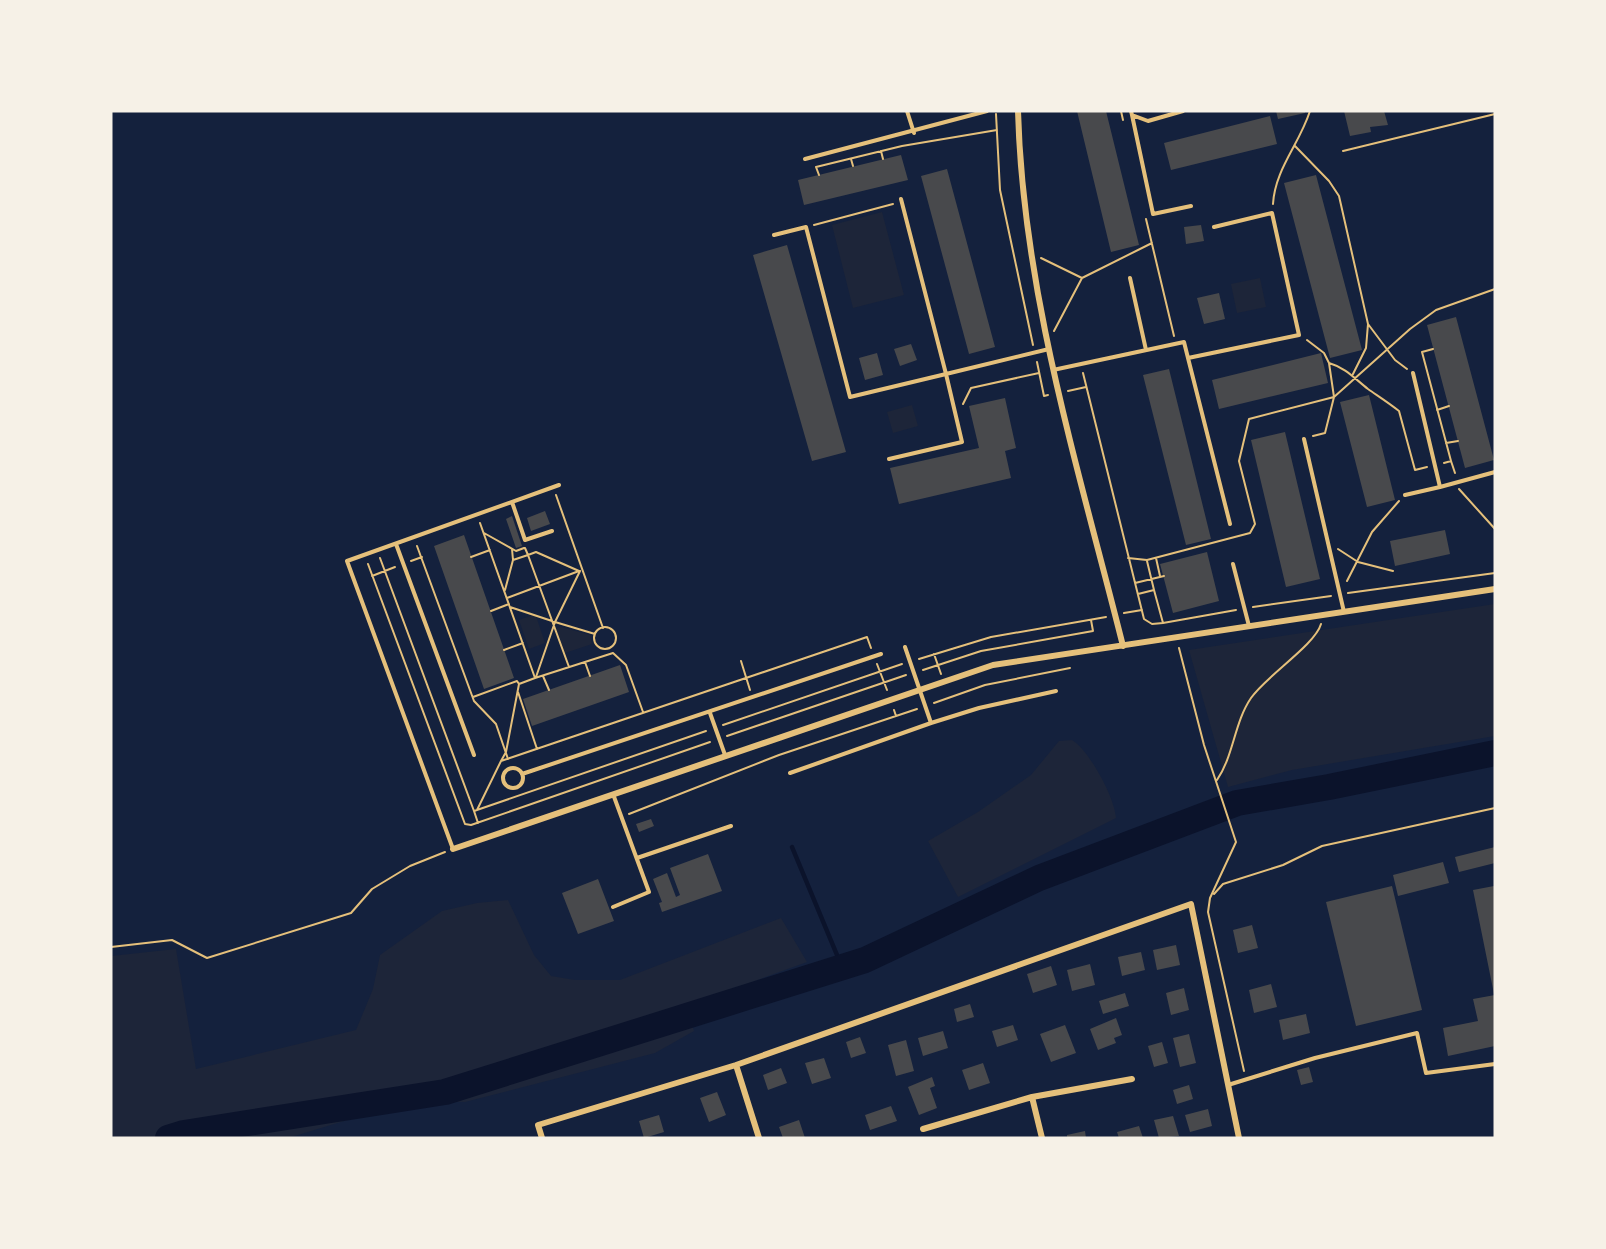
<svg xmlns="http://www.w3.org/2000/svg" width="1606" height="1249" font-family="'Noto Serif',serif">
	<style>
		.green { fill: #1d2539 }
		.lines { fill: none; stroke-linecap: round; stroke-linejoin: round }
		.stream { stroke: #0b132b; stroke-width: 4.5 }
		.river { stroke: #0b132b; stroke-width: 26 }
		.building { fill: #48494c }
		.path { stroke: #e5c07b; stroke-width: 2 }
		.service { stroke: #e5c07b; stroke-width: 4 }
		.minor { stroke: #e5c07b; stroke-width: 6 }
	</style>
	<rect width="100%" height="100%" fill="#14213d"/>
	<path class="green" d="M882 212 904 295 853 308 832 225Z
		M1260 278 1266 307 1237 313 1231 284Z
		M912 405 918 426 893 433 887 412Z
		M1495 604V736L1292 770 1228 787 1189 650Z
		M533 615 536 616 545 643 529 649 519 620Z
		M561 627 590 635 592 644 565 653 556 628Z
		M1072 740C1089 750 1115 798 1116 818L958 897 928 841 978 812 1031 775 1059 741Z
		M508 900 534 955 551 976 575 980H620L781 918 807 962 686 1006 694 1031 655 1053 465 1102 410 1101 288 1138H111V956L176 949 196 1069 356 1030 373 989 380 955 442 911 477 903Z"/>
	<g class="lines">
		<path class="stream" d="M792 847 842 967"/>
		<path class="river" d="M168 1138 184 1133 445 1092 865 960 1039 878 1237 803 1329 787 1495 753"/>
	</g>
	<path class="building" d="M1077 111H1106L1139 245 1111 252Z
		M1276 111H1305V113L1278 119Z
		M1344 111H1384L1388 125 1370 127 1371 132 1350 136Z
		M1270 116 1277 144 1171 170 1164 143Z
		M901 155 908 180 804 205 798 180Z
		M947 169 995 347 969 354 921 176Z
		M1316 175 1362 350 1330 358 1284 183Z
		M1201 225 1204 241 1186 244 1184 227Z
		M787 245 846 452 812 461 753 255Z
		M1219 293 1225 319 1204 324 1197 298Z
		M1456 317 1494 460 1465 468 1427 325Z
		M911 344 917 360 900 366 894 349Z
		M877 353 883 375 865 380 859 358Z
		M1321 353 1328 383 1219 409 1212 380Z
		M1169 369 1211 539 1186 545 1143 375Z
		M1369 395 1395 500 1367 507 1340 402Z
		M1005 398 1016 448 1005 451 1011 478 899 504 890 468 979 448 969 406Z
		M1285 432 1320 579 1286 587 1251 440Z
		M545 511 550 524 531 531 527 518Z
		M512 516 522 546 516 548 506 519Z
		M1445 530 1450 554 1395 566 1390 541Z
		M464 535 514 678 484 689 434 546Z
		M1207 552 1219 601 1173 613 1160 564Z
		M620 665 629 692 532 726 523 699Z
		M651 819 654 826 639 832 636 824Z
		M1495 847V863L1459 872 1455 857Z
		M708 854 722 891 662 912 659 903 662 902 653 879 667 873 676 897 680 895 670 868Z
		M1443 862 1449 883 1398 896 1393 875Z
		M598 879 614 921 578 934 562 893Z
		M1392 886 1422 1010 1356 1026 1326 902Z
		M1494 886 1495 893 1494 994 1473 890Z
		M1252 925 1258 948 1238 953 1233 930Z
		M1176 945 1180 965 1157 970 1153 950Z
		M1141 952 1145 970 1122 976 1118 957Z
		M1090 964 1095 985 1072 991 1067 970Z
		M1051 966 1057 985 1033 993 1027 974Z
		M1271 984 1277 1007 1254 1013 1249 990Z
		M1184 988 1189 1010 1171 1015 1166 993Z
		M1125 993 1129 1006 1103 1014 1099 1001Z
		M1495 995V1046L1448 1056 1443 1028 1478 1021 1473 999Z
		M970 1004 974 1017 957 1022 954 1009Z
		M1306 1014 1310 1033 1283 1040 1279 1020Z
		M1116 1018 1122 1035 1114 1038 1116 1043 1098 1050 1090 1029Z
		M1013 1025 1018 1040 997 1047 992 1031Z
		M1065 1025 1076 1053 1051 1062 1040 1034Z
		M943 1031 948 1048 923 1056 918 1038Z
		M1189 1034 1196 1063 1180 1067 1173 1038Z
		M860 1037 866 1053 851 1058 846 1042Z
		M906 1040 914 1071 896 1076 888 1045Z
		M1162 1042 1168 1063 1154 1067 1148 1046Z
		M824 1058 831 1078 812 1084 805 1063Z
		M983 1063 990 1083 969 1090 962 1070Z
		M1309 1067 1313 1082 1301 1085 1297 1070Z
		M781 1068 787 1083 768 1090 763 1075Z
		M932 1077 935 1086 930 1088 937 1108 919 1115 908 1087Z
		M1189 1085 1193 1099 1177 1104 1173 1090Z
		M717 1092 726 1115 709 1122 700 1098Z
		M891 1106 897 1121 870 1130 865 1115Z
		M1208 1109 1212 1126 1190 1132 1185 1115Z
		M659 1115 664 1132 644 1138 639 1121Z
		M1173 1116 1179 1136 1159 1138 1154 1120Z
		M799 1120 805 1138H783L779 1127Z
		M1139 1126 1143 1138H1119L1117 1132Z
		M1085 1131 1086 1138H1067V1135Z"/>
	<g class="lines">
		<path class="path" d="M1121 111 1123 120
			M996 114 1000 190 1033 345
			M1295 146 1329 181 1339 196 1368 324 1366 348 1353 374
			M881 151 883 159
			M1343 151 1495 114
			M851 159 853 166
			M819 175 816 167 902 146 997 130
			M1273 204C1275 169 1299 145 1310 111
			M1495 212V281
			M1146 219 1174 336
			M814 225 893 204
			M1041 258 1082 278
			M1368 324 1395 360 1407 369
			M1054 331 1082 278 1152 243
			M1307 340 1324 353 1329 363C1346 368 1354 378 1368 389 1378 396 1389 403 1399 411L1415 470 1427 467
			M1433 349 1422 352 1451 461 1444 463
			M1037 362 1044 396 1048 395
			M1083 373 1144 619 1152 624 1163 623 1236 610
			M1068 391 1086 387
			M963 404 971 388 1039 373
			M1437 410 1449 406
			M1313 436 1325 433 1334 397 1410 329 1436 310 1495 289
			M1446 443 1458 441
			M1451 461 1455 473
			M1459 489 1495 529
			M556 495 603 628
			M480 523 535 678 519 684 506 752 501 761
			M484 533 516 551 524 548
			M417 546 474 701 496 724 508 759
			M512 549 513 560
			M1338 549 1358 562 1393 571
			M471 557 490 550
			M380 558 474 811 706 731
			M1128 558 1147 560 1250 533 1255 524 1239 461 1249 419 1334 397 1329 363
			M1156 558 1160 576
			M411 561 422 557
			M1147 561 1154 590
			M368 564 465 824 471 825 710 742
			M372 576 395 567
			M1347 581 1372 532 1399 501
			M1135 583 1164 576
			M505 590 513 560 528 555 525 548
			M1348 593 1495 573
			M1138 594 1154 590 1163 623
			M507 598 579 571
			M510 607 555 622 580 571
			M1253 607 1331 596
			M491 611 509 604
			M1124 613 1142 610
			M594 638a11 11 0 1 1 22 0a11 11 0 1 1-22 0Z
			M1179 648 1204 745 1236 842 1210 898 1208 912 1244 1071
			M504 650 523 643
			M934 654 941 674
			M919 659 991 637 1106 617
			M741 661 750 690
			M585 662 590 676
			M877 664 887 690
			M569 667 528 555 536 552 579 571
			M923 670 981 651 1093 631 1091 620
			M543 676 549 690
			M536 677 555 622 595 634
			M535 678 613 653 626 665 643 712
			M518 692 537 749
			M473 697 517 681 519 684
			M934 703 985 685 1070 668
			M894 710 896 716
			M723 725 902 664
			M727 736 906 675
			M1217 780C1234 755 1234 723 1251 698 1266 676 1315 645 1321 624
			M477 810 501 761 867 637 871 648
			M474 811 478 823
			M629 814 779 755 917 709
			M1214 894 1223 884 1283 865 1322 846 1495 808
			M111 947 172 940 207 958 351 913 372 889 410 866 445 852"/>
		<path class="service" d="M907 111 914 133
			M1131 111 1132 115 1148 121 1183 111
			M1132 115 1153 214 1191 206
			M805 159 987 111
			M901 199 946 374 1049 349
			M774 235 806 227 850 397 946 374 962 442 889 459
			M1130 278 1146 350
			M1188 358 1230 524
			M1053 370 1184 342 1188 358 1299 335 1272 213 1214 227
			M1413 373 1440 487 1495 472
			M1304 439 1344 612
			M1405 495 1440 487
			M512 502 525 540 552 531
			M396 544 474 755
			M1233 564 1249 626
			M710 713 725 755
			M931 723 979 708 1056 691
			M503 778a10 10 0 1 1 20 0a10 10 0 1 1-20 0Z
			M790 773 931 723 905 647
			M522 774 881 654
			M613 794 649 892 613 907
			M453 849 347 561 559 485
			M637 858 731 826
			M1228 1085 1315 1058 1417 1033 1426 1073 1495 1064"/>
		<path class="minor" d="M1018 111C1023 294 1079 470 1123 646
			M453 849 993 665 1495 589
			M736 1065 759 1138
			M1032 1097 1132 1079
			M923 1129 1032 1097 1042 1138
			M542 1138 538 1125 736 1065 1191 904 1239 1138"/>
	</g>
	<rect width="1606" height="1249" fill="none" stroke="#f6f1e7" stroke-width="225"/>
</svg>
